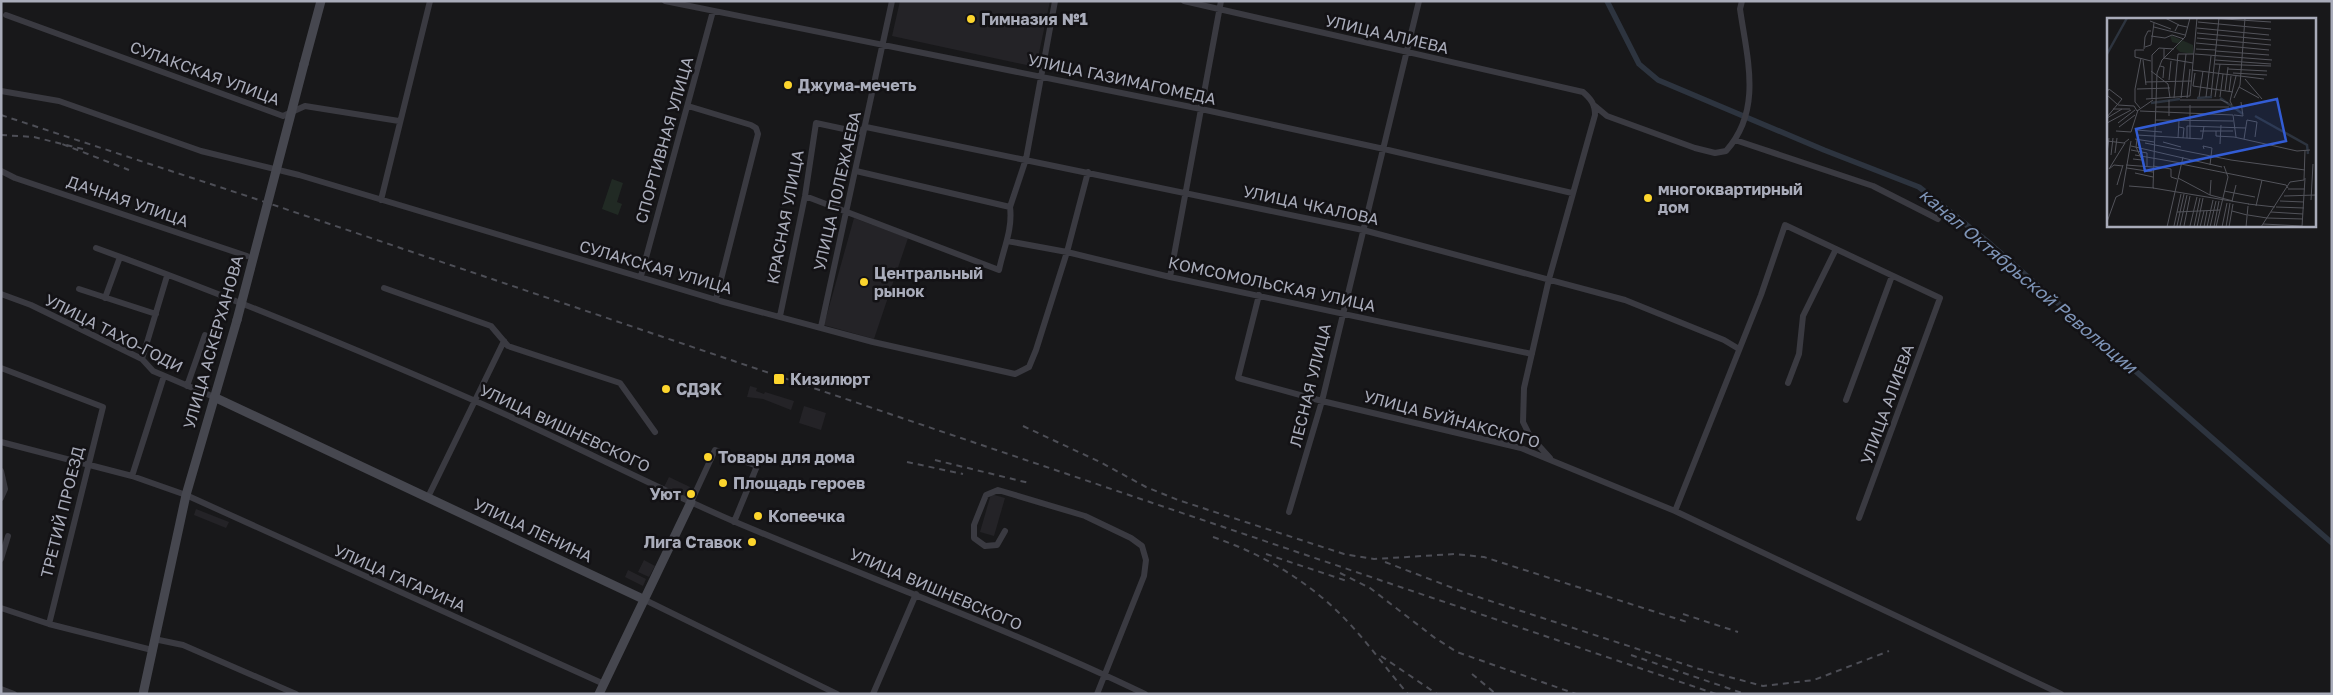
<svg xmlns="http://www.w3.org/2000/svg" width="2333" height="695" font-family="'Golos Text',sans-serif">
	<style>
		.built { fill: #242327 }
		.green { fill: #212a24 }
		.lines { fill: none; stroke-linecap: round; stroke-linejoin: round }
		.canal { stroke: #2d343f; stroke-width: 5.5 }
		.street { stroke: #3a3a41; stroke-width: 6 }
		.secondary { stroke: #46474f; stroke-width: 9 }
		.rail { stroke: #4d4e56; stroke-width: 2; stroke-dasharray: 6 5; stroke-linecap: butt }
		.secondary-bridge { stroke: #46474f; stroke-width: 9 }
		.poi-dot { fill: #fcd52d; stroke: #131215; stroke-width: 2 }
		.labels { text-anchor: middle; stroke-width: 5; stroke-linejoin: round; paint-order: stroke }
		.poi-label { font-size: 16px; font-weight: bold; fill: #a9acba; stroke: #131215; text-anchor: start }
		.street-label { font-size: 16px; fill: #a9acba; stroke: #131215 }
		.water-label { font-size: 18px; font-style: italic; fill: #7e94b7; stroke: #131215 }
		.inset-river { fill: none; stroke: #2d343f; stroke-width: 2.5 }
		.inset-road { fill: none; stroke: #52535a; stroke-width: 1 }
		.view { fill: #325cd4; fill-opacity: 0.15; stroke: #325cd4; stroke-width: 2.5 }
		.inset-edge { fill: none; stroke: #a9acba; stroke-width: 2.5 }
	</style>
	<rect width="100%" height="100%" fill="#18181a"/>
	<path class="built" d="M900 1H1050L1036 67 892 36Z
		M854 218 908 238 874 339 824 325Z
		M750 386 757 388 756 391 764 394 765 392 794 401 791 410 763 399 747 397Z
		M804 406 826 413 821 430 799 423Z
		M669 477 690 487 686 497 664 487Z
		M991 494 1005 498 994 536 980 532Z
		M196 509 229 522 226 528 194 515Z
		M644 560 655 566 649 577 638 572Z
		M628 570 646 579 643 586 625 577Z"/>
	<path class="green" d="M612 179 623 183 617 202 622 204 618 215 602 209Z"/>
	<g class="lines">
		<path class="canal" d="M1607 1 1639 64 1658 80 1824 150 1919 187 1988 242 2332 543"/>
		<path class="street" d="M665 1 1201 109 1384 149 1572 193
			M1184 1 1583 92C1591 99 1595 104 1595 115L1549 279 1524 388 1523 422 1530 436 1550 458
			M6 15 283 116 305 106 399 121
			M1 91 59 101 201 151 299 175 720 301 873 342 1015 374 1029 367 1036 350 1067 252 1088 172
			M688 106 751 125 756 128 758 134 716 299
			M1595 106 1607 116 1695 148 1715 153 1726 151C1763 110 1747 58 1740 9L1742 1
			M1735 140 1873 186 1938 219
			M1 171 15 178 247 256
			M805 196 999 270C1003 250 1013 229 1010 207L856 171
			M381 200 430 1
			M1010 207 1026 159 1055 1
			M1007 241 1067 252 1170 277 1532 354
			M96 248C223 294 349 346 473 400 561 438 645 483 733 521 870 579 1010 629 1145 694
			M641 276 713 11
			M1170 277 1221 1
			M384 288 491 326 508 346 620 383 655 432
			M79 289 156 314
			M1 294 31 305 142 359 153 371 214 397
			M1259 295 1238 378 1322 401 1521 448 1675 511 2061 694
			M105 298 120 257
			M780 316 805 196 816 123 858 132 866 127 1363 230 1625 300 1724 340 1739 349
			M821 327 892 1
			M142 359 167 276
			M1 368 103 407 49 624
			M1788 383 1799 354 1803 316 1836 249
			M187 386 205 335
			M1846 400 1892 276
			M1 442 132 476 186 495 604 684
			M1 471 5 489 1 498
			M132 476 164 376
			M428 497 504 341
			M691 502 715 450 757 466 734 522
			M1675 511 1761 295 1785 225 1940 298 1859 518
			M1289 512 1322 401 1419 1
			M1005 531 997 545 985 546 974 538V525L986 495 998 490 1085 516 1131 538 1142 546 1146 560 1144 576 1097 694
			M1 559 8 536
			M643 599 837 694
			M1 608 49 624 152 650
			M154 639 183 645 296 694
			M1 689 14 694
			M873 694 916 594"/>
		<path class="secondary" d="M304 64 321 1
			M214 397 643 599
			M143 694 186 495 237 320
			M599 694 691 502"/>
		<path class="rail" d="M1 115 253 198 1716 694
			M1 135 34 137 62 144
			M83 149 62 144 129 170
			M1023 426 1100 462 1146 487 1178 500 1344 554 1374 559 1455 554 1484 557 1690 623
			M935 460 1029 483
			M907 462 963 474
			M1213 537C1263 554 1310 582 1347 621 1369 644 1387 670 1408 694
			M1266 554 1347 581
			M1385 562 1466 593 1699 669 1763 686 1814 680 1889 651
			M1340 573 1370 588 1435 638 1457 652 1576 694
			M1683 614 1738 632
			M1631 655 1745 694
			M1381 656 1437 694
			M1472 674 1496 694"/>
		<path class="secondary-bridge" d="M237 320 304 64"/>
	</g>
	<g class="poi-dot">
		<circle cx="971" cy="19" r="5"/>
		<circle cx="788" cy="85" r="5"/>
		<circle cx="1648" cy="198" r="5"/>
		<circle cx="864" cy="282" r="5"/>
		<rect x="773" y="373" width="12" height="12" rx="2.5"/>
		<circle cx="666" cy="389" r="5"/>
		<circle cx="708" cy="457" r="5"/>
		<circle cx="723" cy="483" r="5"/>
		<circle cx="691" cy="494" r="5"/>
		<circle cx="758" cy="516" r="5"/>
		<circle cx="752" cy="542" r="5"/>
	</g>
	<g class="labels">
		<g class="poi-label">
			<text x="981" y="25">Гимназия №1</text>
			<text x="798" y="91">Джума-мечеть</text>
			<text x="1658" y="195">многоквартирный<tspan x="1658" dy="18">дом</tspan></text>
			<text x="874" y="279">Центральный<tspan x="874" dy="18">рынок</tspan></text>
			<text x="790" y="385">Кизилюрт</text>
			<text x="676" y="395">СДЭК</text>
			<text x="718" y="463">Товары для дома</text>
			<text x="733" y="489">Площадь героев</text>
			<text x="681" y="500" text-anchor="end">Уют</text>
			<text x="768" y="522">Копеечка</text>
			<text x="742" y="548" text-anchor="end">Лига Ставок</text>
		</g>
		<g class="street-label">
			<text transform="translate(1387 34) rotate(13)" y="6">УЛИЦА АЛИЕВА</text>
			<text transform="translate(205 73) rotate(20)" y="6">СУЛАКСКАЯ УЛИЦА</text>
			<text transform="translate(1122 79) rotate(12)" y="6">УЛИЦА ГАЗИМАГОМЕДА</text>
			<text transform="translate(664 140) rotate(-74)" y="6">СПОРТИВНАЯ УЛИЦА</text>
			<text transform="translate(837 191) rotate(-77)" y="6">УЛИЦА ПОЛЕЖАЕВА</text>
			<text transform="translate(128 201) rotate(19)" y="6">ДАЧНАЯ УЛИЦА</text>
			<text transform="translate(1311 205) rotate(12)" y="6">УЛИЦА ЧКАЛОВА</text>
			<text transform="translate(785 217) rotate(-79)" y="6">КРАСНАЯ УЛИЦА</text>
			<text transform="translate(656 267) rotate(16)" y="6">СУЛАКСКАЯ УЛИЦА</text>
			<text transform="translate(1272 284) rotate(12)" y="6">КОМСОМОЛЬСКАЯ УЛИЦА</text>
			<text transform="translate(114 333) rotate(27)" y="6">УЛИЦА ТАХО-ГОДИ</text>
			<text transform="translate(213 342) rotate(-74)" y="6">УЛИЦА АСКЕРХАНОВА</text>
			<text transform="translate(1310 385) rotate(-76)" y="6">ЛЕСНАЯ УЛИЦА</text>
			<text transform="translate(1887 404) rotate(-70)" y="6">УЛИЦА АЛИЕВА</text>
			<text transform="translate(1452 419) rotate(15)" y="6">УЛИЦА БУЙНАКСКОГО</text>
			<text transform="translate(565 428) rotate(25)" y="6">УЛИЦА ВИШНЕВСКОГО</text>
			<text transform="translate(62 512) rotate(-76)" y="6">ТРЕТИЙ ПРОЕЗД</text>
			<text transform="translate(533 530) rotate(25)" y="6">УЛИЦА ЛЕНИНА</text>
			<text transform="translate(400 578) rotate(24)" y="6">УЛИЦА ГАГАРИНА</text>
			<text transform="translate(936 589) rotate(23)" y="6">УЛИЦА ВИШНЕВСКОГО</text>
		</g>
		<g class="water-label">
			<text transform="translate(2028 281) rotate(40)" y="6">канал Октябрьской Революции</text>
		</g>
	</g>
	<g transform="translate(2107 18)">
		<rect width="209" height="209" fill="#18181a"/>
		<path d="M63 17 86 27V36L73 34 69 30 72 26 65 24Z" fill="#212a24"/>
		<path class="inset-river" d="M0 36 20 0M90 80 105 79M113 80 136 96M44 85 73 81M148 98 200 127 201 136"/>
		<path class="inset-road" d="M58 0 72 7M83 0 78 19 55 42 50 55 46 170 142 186M102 0 164 4M43 3 64 11M91 4 164 11M47 9 78 17M90 10 162 17M68 13 71 7 80 9M90 15 164 22M44 18 58 20 65 17 77 21M90 20 164 27M89 25 162 32M38 29 44 27 47 5M37 31 38 19 41 13H44M57 31V40L86 45M89 31 109 32M37 32H28V39L44 43M109 33 162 37M88 36 165 42M36 42 39 67M108 42 164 46M108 46 164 48M53 48 57 49 56 60M121 51 160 53M85 52 157 61M44 53 61 66 63 80M88 55 86 68 126 74M126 55 160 57M138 61 155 81M62 62 64 43M38 64 85 63M132 69 152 80M30 71 63 70M118 73 121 49M0 74 2 71 15 81 0 99M122 74 124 58M0 77 11 87 27 88 30 93 46 82M104 78 112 0M92 79 96 53M99 79 104 38M108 79 113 46M113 79 116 56M67 80 71 36H87M74 80 79 36M80 80 83 51M127 80 133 67 138 0M39 81 83 78 90 0M45 81V37L52 30 67 31M73 82H114L121 85M125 87 123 83 129 58M49 89H122M33 90 28 84V71L34 40M6 91H23M33 93 126 97 129 119M127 97 136 98 134 84M62 98V82M0 100 15 91M48 102 126 103M0 105 24 92M11 105 28 92M12 109 28 97M72 109 77 110 76 120M29 112 55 114M9 113 24 114 31 92M93 113H126M109 113V118L127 119 190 133 203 132M30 117 95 121 97 108M71 120 72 103M80 120V108L139 110M28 121 47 124M83 121V87M137 121 140 102 150 104 148 119M0 123 17 125 22 121M56 124 74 129M38 125 124 142 198 152M113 126 114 107M24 128 115 149M97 131 96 128 105 130 103 147M24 132 40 135V148M0 135 2 120M8 135 10 120M4 137 6 120M28 137 74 145M26 141 35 142 29 129 30 121M74 146 179 167 181 170M19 147 46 149M16 148 7 147 2 151 18 125M46 148 64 151V159L70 161M20 150 46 154M28 155 46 159M71 160 103 177 126 183M10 167 16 147M22 168 47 170M181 171H198M117 173 148 179M103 177 104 162M177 178 209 177M204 182 206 146M125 183 129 167M173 183 197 184M141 186 168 189M149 188 155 162M169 189 197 190M125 193 140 197M70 194 113 192M164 194 196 196M141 197 160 200M160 200 196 201M0 204 9 179 15 176 24 123M156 206 195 208M67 208 74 176M70 208 77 176M73 208 80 177M77 208 83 178M83 208 90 179M60 209 76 139M87 209 93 180M90 209 96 180M93 209 97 193M97 209 100 193M100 209 106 182M103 209 109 183M107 209 112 183M109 209 121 159 117 148M115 209 120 185M119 209 123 185M122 209 126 186M139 209 141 188M154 209 183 164 197 162 198 132M195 209 198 160"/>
		<path class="view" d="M170 81 179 123 38 153 29 111Z"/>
		<rect width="209" height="209" class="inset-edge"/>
	</g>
	<rect width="2333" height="695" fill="none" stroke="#a9acba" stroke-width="5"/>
</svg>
